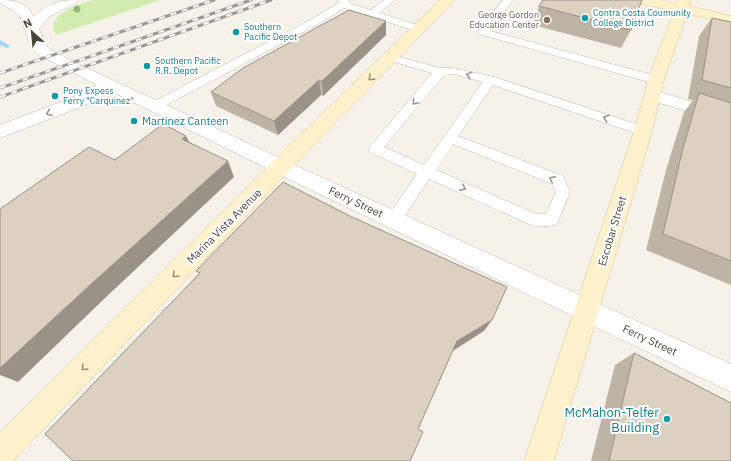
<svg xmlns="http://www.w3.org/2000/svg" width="731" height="461" font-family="'IBM Plex Sans',sans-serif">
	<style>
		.green { fill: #d3edb0 }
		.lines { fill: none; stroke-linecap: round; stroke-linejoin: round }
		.stream { fill: #a2d7f7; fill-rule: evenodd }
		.service-casing { stroke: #c3baab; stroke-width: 1 }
		.minor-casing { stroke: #c3baab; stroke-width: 1 }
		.secondary-casing { stroke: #ddc898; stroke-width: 1 }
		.service { fill: #fff; fill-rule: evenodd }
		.minor { fill: #fff; fill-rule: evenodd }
		.secondary { fill: #fff1cb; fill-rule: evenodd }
		.rail-casing { stroke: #999; stroke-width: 3 }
		.rail { stroke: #fff; stroke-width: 2; stroke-dasharray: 6; stroke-linecap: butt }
		.tree { fill: #98b67d }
		.wall { fill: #bdb4a6 }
		.shaded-wall { fill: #9a9287 }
		.building { fill: #dcd1c1; stroke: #9a9287 }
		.oneway { stroke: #9c9891 }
		.oneway2 { stroke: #9c917a }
		.culture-dot { fill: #0f9aa8; stroke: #fff; stroke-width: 1.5 }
		.education-dot { fill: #8d6e63; stroke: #fff; stroke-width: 1.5 }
		.labels { text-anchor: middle; stroke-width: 4; stroke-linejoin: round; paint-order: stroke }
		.far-culture-label { font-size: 9px; fill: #0d838f; stroke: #fff; text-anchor: start }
		.far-education-label { font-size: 9px; fill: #785e54; stroke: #fff; text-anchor: end }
		.culture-label { font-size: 11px; fill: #0d838f; stroke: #fff; text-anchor: start }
		.street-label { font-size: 11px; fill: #4b4337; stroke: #fff }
		.near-culture-label { font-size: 13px; fill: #0d838f; stroke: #fff; text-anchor: end }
	</style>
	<rect width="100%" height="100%" fill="#f6f2ea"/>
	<path class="green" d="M94 0H161L56 35C43 15 80 3 94 0Z"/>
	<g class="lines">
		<path class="stream" d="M0 40 9 45 10 46 7 48 0 45Z"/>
		<defs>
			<path id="service" d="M338 0H348L351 4 371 10 384 0H395L379 13 424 27 425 29 420 32 416 31 344 8 322 22 159 109H151L149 106 151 103 314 18 340 2Z
				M503 0H513L490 31 660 77 662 80 660 83 656 84 479 34 478 32 479 30Z
				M392 55 440 68H453L494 77 648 128 650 131 648 134 643 136 638 134 493 85 458 136 563 176 570 192 557 224C548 227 538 227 529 224L429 179 400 223 394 225 388 223 386 219 417 174 370 152 368 149 432 73 388 60 386 58 388 56ZM453 74 483 82 424 165 384 147 444 75ZM453 144 552 184 556 192 546 214H536L436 170Z"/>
			<path id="minor" d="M0 0C15 0 26 2 34 17 47 3 59 0 78 0L76 3 50 16 39 29 48 48 74 62 288 162 731 364V392L274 172 111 91 88 104 0 138V125L76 96 97 85 37 54 30 43 20 16 14 11 0 3Z
				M653 90 731 113V125L647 99 645 95 647 91Z"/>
			<path id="secondary" d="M440 0H455L302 157 13 461H0V432L288 147Z
				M636 0H661L676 4 677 0H691L689 6 731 16V24L687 14 664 80 652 131 554 461H524L634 131 648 80 674 11 638 3Z"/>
		</defs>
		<use href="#service" class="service-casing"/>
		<use href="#minor" class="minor-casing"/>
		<use href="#secondary" class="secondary-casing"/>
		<use href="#service" class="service"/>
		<use href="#minor" class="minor"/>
		<use href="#secondary" class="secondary"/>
		<defs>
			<path id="rail" d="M0 73 214 0
				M0 88 251 0
				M0 97 271 0"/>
		</defs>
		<use href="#rail" class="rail-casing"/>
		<use href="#rail" class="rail"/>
	</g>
	<g class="tree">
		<circle cx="77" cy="9" r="3.5"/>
		<circle cx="178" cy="70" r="4.5"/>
	</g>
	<path class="wall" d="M539 6 631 30 621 48 533 25Z
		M712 18 731 22V285L646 250 666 170 684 112 693 100 688 99 699 36Z
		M386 21V35L323 96 321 95 278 135 216 106 211 92Z
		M634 353 731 461H591L615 365Z"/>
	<path class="shaded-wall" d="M386 21V35L323 96 322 81Z
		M319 80 321 95 278 135 274 121Z
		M186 136 194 152 182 139Z
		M228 161 234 177 105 298 18 382 0 375V368L90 285Z
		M492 320 484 331 451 352 457 341Z"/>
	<path class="building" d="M543 0H642L631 30 539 6Z
		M349 10 386 21 322 81 319 80 274 121 211 92 243 68Z
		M712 18 731 22V88L702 80Z
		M699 93 731 103V261L663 234 682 152Z
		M163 124 186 136 182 139 228 161 90 285 0 368V209L89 147 115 160Z
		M283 182 352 217 507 287 492 320 457 341 418 429 423 432 410 461H411H73L45 434 200 273 196 271Z
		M634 353 731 403V461H609Z"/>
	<defs><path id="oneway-chevron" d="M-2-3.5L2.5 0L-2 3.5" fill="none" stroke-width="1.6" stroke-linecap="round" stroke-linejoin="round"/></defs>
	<g class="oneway">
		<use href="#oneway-chevron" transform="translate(469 75) rotate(-165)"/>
		<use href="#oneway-chevron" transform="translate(415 102) rotate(130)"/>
		<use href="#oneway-chevron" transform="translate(49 113) rotate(158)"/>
		<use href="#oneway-chevron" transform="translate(606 118) rotate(-162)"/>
		<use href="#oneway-chevron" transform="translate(552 179) rotate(-154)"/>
		<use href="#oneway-chevron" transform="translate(463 188) rotate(24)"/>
	</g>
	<g class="oneway2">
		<use href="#oneway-chevron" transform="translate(371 78) rotate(136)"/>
		<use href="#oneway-chevron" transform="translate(175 275) rotate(135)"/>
		<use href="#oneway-chevron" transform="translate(84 368) rotate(135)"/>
	</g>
	<g class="culture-dot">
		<circle cx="585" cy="18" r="4"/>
		<circle cx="236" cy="32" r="4"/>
		<circle cx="147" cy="66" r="4"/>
		<circle cx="55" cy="96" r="4"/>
		<circle cx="134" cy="121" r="4"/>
		<circle cx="667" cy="419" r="4"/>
	</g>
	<circle class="education-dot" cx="547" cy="20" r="4"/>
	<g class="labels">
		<g class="far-culture-label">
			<text x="593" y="16">Contra Costa Coumunity<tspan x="593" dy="10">College District</tspan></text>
			<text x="244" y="30">Southern<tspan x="244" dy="10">Pacific Depot</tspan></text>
			<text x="155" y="64">Southern Pacific<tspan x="155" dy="10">R.R. Depot</tspan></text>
			<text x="63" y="94">Pony Expess<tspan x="63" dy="10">Ferry "Carquinez"</tspan></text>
		</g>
		<g class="far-education-label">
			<text x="539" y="18">George Gordon<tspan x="539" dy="10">Education Center</tspan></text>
		</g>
		<g class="culture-label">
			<text x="142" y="125">Martinez Canteen</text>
		</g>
		<g class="street-label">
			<text transform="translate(356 202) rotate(25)" y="4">Ferry Street</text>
			<text transform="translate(224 226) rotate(-45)" y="4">Marina Vista Avenue</text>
			<text transform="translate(612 231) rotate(-73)" y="4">Escobar Street</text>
			<text transform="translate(650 340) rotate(25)" y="4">Ferry Street</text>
		</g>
		<g class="near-culture-label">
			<text x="659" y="417">McMahon-Telfer<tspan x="659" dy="15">Building</tspan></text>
		</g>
	</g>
	<g transform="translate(32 32) rotate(333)" stroke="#ffffff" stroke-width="3" paint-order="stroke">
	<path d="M0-3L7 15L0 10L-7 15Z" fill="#4b4337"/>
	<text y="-6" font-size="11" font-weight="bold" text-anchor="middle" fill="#4b4337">N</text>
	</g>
</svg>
